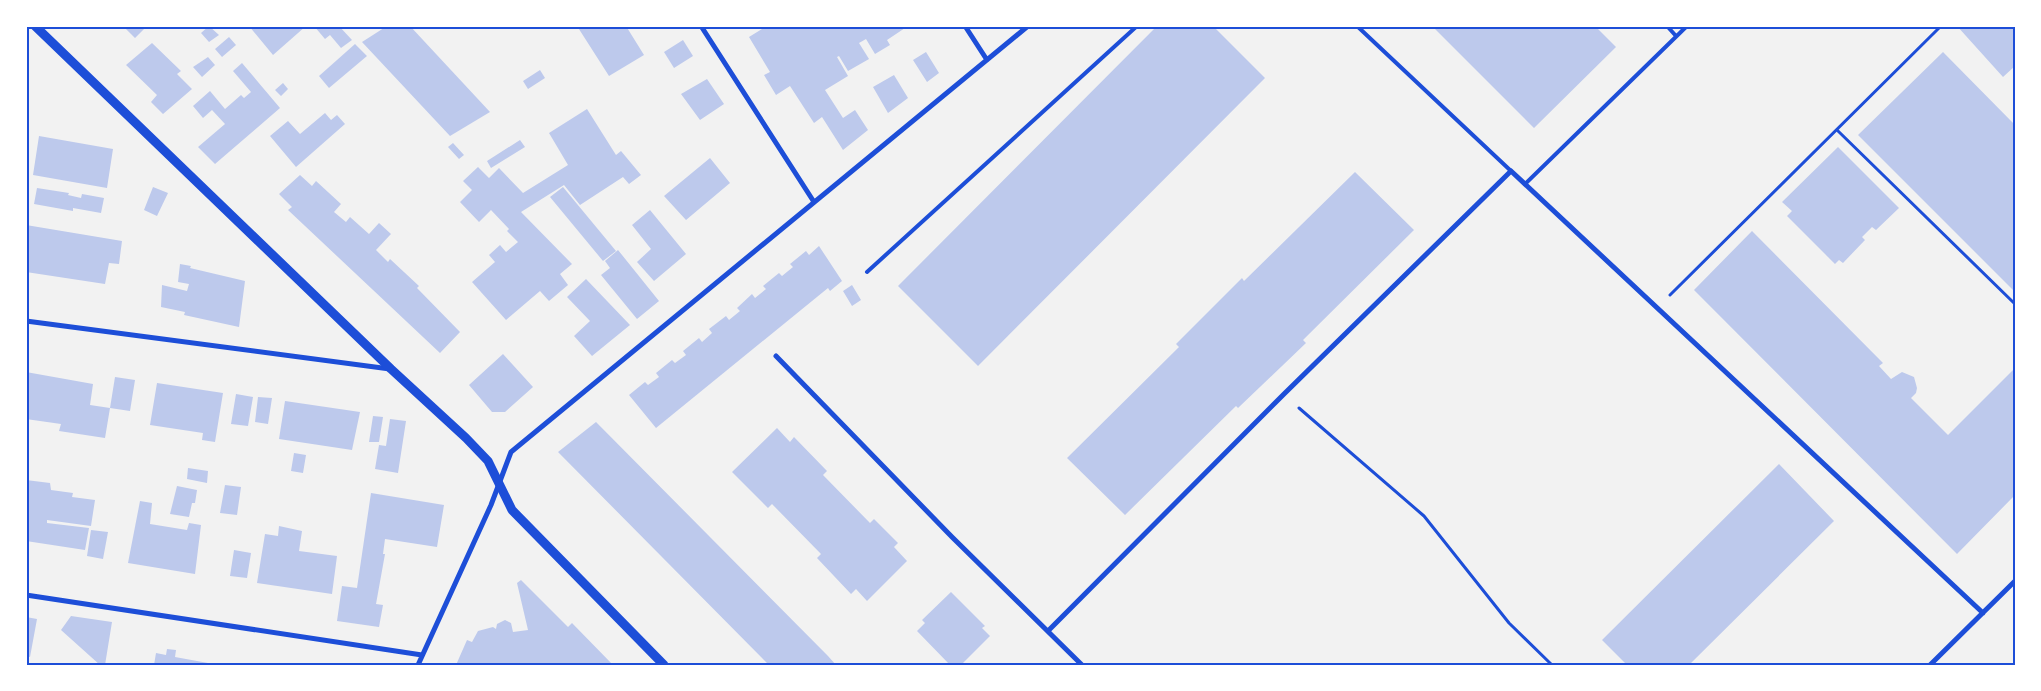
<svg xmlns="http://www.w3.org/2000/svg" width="2041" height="691" font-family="Signika,sans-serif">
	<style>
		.building { fill: #bdc9ec }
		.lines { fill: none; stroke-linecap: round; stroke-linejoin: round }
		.path { stroke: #1d4ed8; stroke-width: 3 }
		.service { stroke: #1d4ed8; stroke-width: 4 }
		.minor { stroke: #1d4ed8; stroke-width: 5 }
		.tertiary { stroke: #1d4ed8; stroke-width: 9 }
		.neatline { fill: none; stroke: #1d4ed8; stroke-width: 2 }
	</style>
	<rect width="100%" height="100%" fill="#f2f2f2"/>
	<path class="building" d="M123 26H147L135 38Z
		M209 26 219 35 209 42 201 33Z
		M249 26H306L273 55Z
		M314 26H339L352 40 341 48 330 35 325 39Z
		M387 26H410L490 112 450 136 362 42Z
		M577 26H626L644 55 609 76Z
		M767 26H908L887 40 890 45 875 54 866 39 859 43 869 59 848 71 839 56 837 57 848 76 825 90 843 118 855 110 868 130 843 150 822 117 814 123 790 86 776 95 764 75 770 72 749 37Z
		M1157 26H1213L1265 78 978 366 898 286Z
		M1432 26H1595L1616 47 1534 128Z
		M1957 26H2015V66L2003 77Z
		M229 37 236 45 222 57 215 49Z
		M683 40 693 56 674 68 664 52Z
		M152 43 181 71 177 74 192 89 163 114 151 102 157 95 126 65Z
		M355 44 367 56 329 88 319 76Z
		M926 52 939 73 927 82 913 60Z
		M1943 52 2015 125V292L1858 135Z
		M208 57 215 65 202 77 193 67Z
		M242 63 280 108 215 164 198 147 225 124 212 110 203 118 193 106 210 91 225 109 241 95 244 98 251 92 233 71Z
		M540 70 545 78 528 89 523 81Z
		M894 75 908 98 888 113 873 87Z
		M707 79 724 104 700 120 681 94Z
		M283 83 288 89 281 96 275 90Z
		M587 109 616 155 621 151 641 175 629 184 623 177 580 205 564 185 521 212 572 264 560 274 568 285 549 301 540 291 506 320 472 282 495 262 489 255 500 245 506 252 518 242 507 231 509 229 491 210 479 222 460 202 472 190 463 181 478 167 489 178 499 168 523 193 568 165 549 133Z
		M325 113 331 120 337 115 345 124 296 167 270 136 288 121 300 134Z
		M39 136 113 149 107 188 33 175Z
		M520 140 525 147 491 168 487 161Z
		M453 143 464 155 459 159 448 147Z
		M1838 147 1899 208 1876 230 1872 227 1862 237 1865 240 1843 263 1839 260 1835 264 1787 216 1792 211 1782 202Z
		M710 158 730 183 686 220 664 196Z
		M1355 172 1414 230 1303 340 1306 343 1238 408 1236 406 1125 515 1067 458 1179 347 1176 344 1242 278 1244 281Z
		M300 175 312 186 316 181 341 204 334 212 346 222 350 217 369 234 379 223 391 234 376 250 388 262 390 259 419 286 417 288 460 332 440 353 288 210 292 207 279 194Z
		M153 187 168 193 157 216 144 210Z
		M563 187 616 251 603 261 550 197Z
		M37 188 69 193 68 195 81 198 82 194 104 198 101 213 73 208V211L34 204Z
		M650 210 686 254 654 281 637 262 651 249 632 225Z
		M26 225 122 241 119 264 109 263 105 284 26 272Z
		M1752 231 1883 363 1879 366 1891 379 1902 372 1914 377 1917 388 1916 393 1911 398 1948 435 2015 368V495L1957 554 1694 290Z
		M819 246 842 281 830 291 828 288 656 428 629 395 645 382 648 385 659 377 656 373 672 360 675 363 686 355 683 351 699 338 702 342 712 333 709 329 726 316 729 320 740 311 737 308 752 294 755 298 766 289 763 286 779 273 782 276 793 267 790 264 806 251 809 255Z
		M618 250 659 301 637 319 601 275 610 268 605 261Z
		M180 264 191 266 190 268 245 281 239 327 184 315 185 312 161 307 162 285 187 291 189 284 178 282Z
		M586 279 630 325 592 356 574 336 590 321 567 297Z
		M852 285 861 300 852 306 843 291Z
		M503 354 533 387 505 412H492L469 385Z
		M26 372 93 384 90 405 110 408 105 438 59 431 61 424 26 419Z
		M115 377 135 380 130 411 110 408Z
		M157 383 223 393 215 442 202 440 203 433 150 425Z
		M236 394 253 397 248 426 231 424Z
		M258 397 272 398 268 424 255 422Z
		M285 401 360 412 352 450 279 439Z
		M373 416 383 417 379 442H369Z
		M390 419 406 421 398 473 375 469 379 445 386 446Z
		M596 422 828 656 836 665H769L558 452Z
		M777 428 790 442 794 437 827 471 823 475 870 523 874 519 898 543 894 547 907 561 867 601 856 589 851 594 817 558 821 554 772 504 768 508 732 472Z
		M294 453 306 455 303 473 291 471Z
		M1779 464 1834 521 1689 665H1627L1602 640Z
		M188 468 208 471 207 483 187 479Z
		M26 480 50 483 51 490 73 493 72 497 95 500 91 526 47 520V523L89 528 85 550 26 541Z
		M225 485 241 487 237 515 220 513Z
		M177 486 197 490 195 503H192L189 517 170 514Z
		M371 493 444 505 437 547 385 539 383 554H385L376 604 383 605 379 627 337 621 342 586 357 588Z
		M140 501 152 503 150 524 187 530 189 523 201 525 195 574 128 563Z
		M279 526 302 531 299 551 337 556 332 594 257 583 265 534 278 536Z
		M91 530 108 532 103 559 87 556Z
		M234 550 251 553 247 578 230 576Z
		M521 580 568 627 572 623 613 665H456L467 640 472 642 478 631 493 627 496 629 497 624 505 620 511 623 513 632 528 630 517 583Z
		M951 592 985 626 982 628 990 636 961 665H950L917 631 925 623 922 620Z
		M71 616 112 622 105 665H100L61 630Z
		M26 617 37 619 30 657 26 656Z
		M167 649 176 650 175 657 219 665H154L156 653 166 655Z"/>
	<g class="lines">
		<path class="path" d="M1837 130 2015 304
			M1670 295 1941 26
			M1299 408 1424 516 1509 623 1552 665"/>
		<path class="service" d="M1357 26 1511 171
			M1667 26 1676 36
			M1525 184 1687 26
			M867 272 1137 26"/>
		<path class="minor" d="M701 26 814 202
			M965 26 987 60
			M26 321 390 369
			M776 356 952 537 1082 665
			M26 595 422 655
			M1048 631 1284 394 1511 171 1983 613
			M418 665 491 505 511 452 1028 26
			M1930 665 2015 581"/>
		<path class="tertiary" d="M35 26 391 369 466 438 488 461 512 510 664 665"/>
	</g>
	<rect width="2041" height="691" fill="none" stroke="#ffffff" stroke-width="55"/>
	<rect x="28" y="28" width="1986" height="636" class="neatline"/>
</svg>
